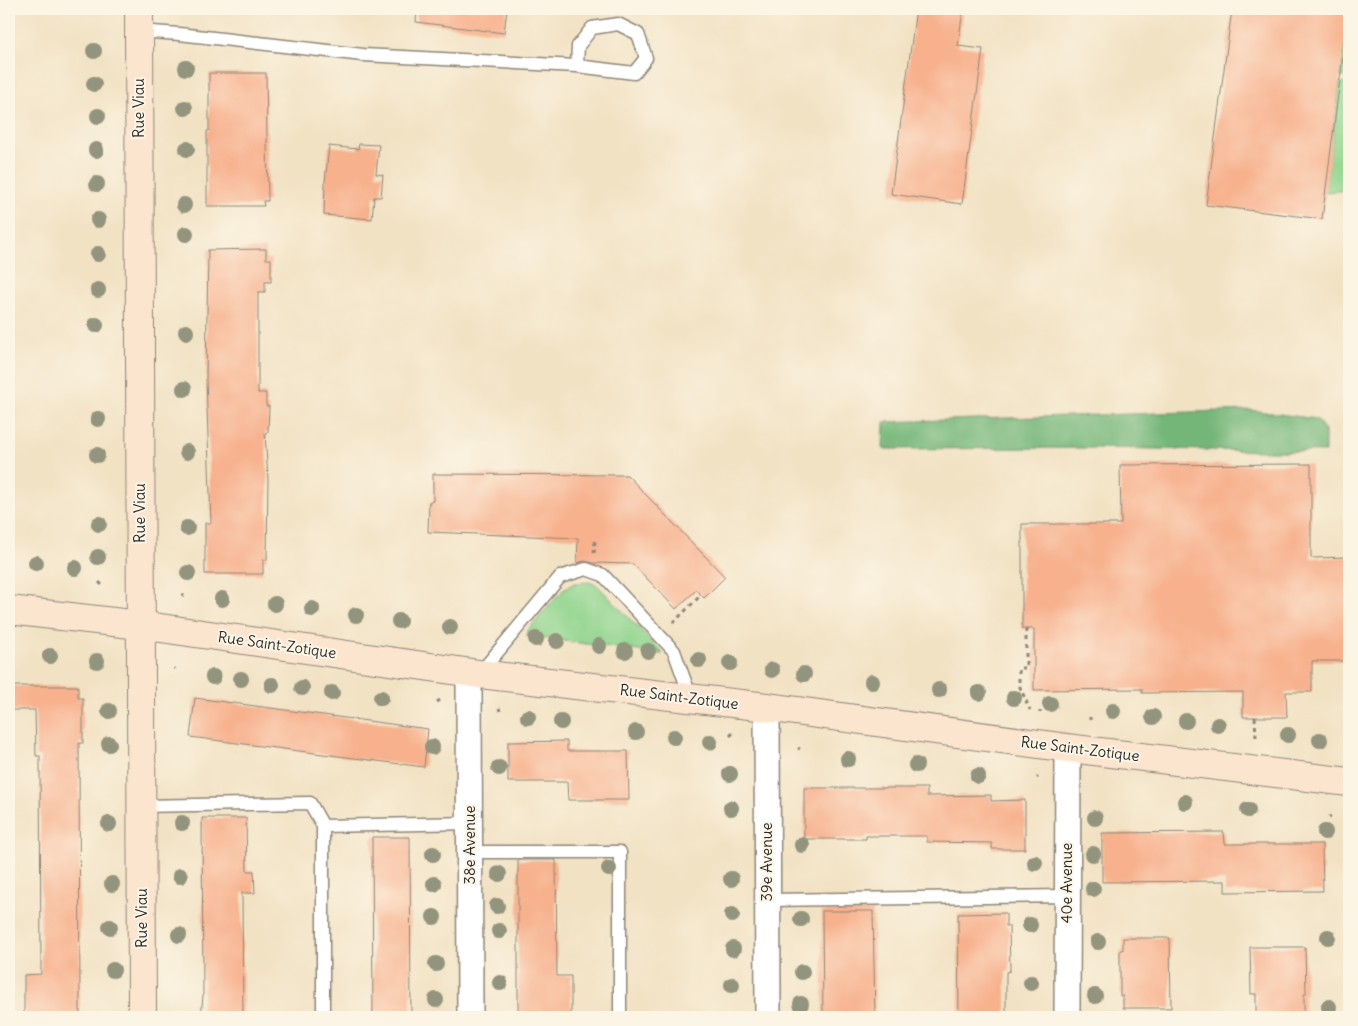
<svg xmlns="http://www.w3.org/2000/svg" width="1358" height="1026" font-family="Delius,sans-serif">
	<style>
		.green { fill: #8fd48d; stroke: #5d805c }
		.forest { fill: #73b678; stroke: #4f7052 }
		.building { fill: #f7b18d }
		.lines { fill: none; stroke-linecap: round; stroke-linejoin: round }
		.lane-casing { stroke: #8e8678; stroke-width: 15 }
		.street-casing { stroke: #8e8678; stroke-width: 28 }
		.secondary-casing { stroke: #8e8678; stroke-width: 30 }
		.path { stroke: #8e8678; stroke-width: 3; stroke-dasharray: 4 4; stroke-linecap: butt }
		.lane { stroke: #fff; stroke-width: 12 }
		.street { stroke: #fff; stroke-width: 25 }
		.secondary { stroke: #fce5cf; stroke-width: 28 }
		.tree { fill: #92947e }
		.labels { text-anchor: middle; stroke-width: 4; stroke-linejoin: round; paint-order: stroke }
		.street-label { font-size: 15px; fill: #2b2b2b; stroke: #fcf5e5 }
	</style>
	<rect width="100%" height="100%" fill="#fcf5e5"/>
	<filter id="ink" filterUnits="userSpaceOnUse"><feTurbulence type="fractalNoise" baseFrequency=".02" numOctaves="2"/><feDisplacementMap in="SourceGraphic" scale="10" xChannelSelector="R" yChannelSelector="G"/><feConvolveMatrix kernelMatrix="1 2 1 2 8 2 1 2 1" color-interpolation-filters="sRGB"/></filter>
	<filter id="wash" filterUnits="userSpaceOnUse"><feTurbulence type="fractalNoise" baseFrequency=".0096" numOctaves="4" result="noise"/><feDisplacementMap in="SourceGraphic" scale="20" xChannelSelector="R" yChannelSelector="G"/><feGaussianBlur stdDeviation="1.12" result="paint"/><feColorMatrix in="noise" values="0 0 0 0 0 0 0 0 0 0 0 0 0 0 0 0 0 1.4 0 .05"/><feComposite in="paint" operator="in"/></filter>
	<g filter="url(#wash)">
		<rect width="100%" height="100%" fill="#f2e2c4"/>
		<path class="green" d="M1349 14V76L1341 77Z
			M1349 82V190L1325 192 1340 83Z
			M589 582 597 585 661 651 662 654 527 636 528 630 565 588 575 583Z"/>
		<path class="forest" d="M1250 410 1317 419 1325 431V452L1097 448 883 449 884 422Z"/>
		<g id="blocks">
			<path class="building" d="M417 9H507L504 33 416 22Z
				M916 9H963L958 46 983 49 962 204 891 194Z
				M1232 9H1349L1322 219 1206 205Z
				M209 73H266L268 201H263L264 206H207V131H209Z
				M359 144 379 145 376 174 383 175 381 197H374L372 219 324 215 325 182 329 146 358 149Z
				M266 249V259H271V282H265V292H258V393H266V406H269L268 432 265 433 268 479 267 560H263V574H205V523H211L206 379 208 250Z
				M1311 464V558L1349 557V661H1312V692H1286L1287 717H1243V692L1142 693V689L1034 690V629H1022V524H1121L1120 465Z
				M433 474 627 475 725 577 704 598 696 590 676 609 633 564 594 563 584 561 577 563 578 538 428 532 429 502 433 501Z
				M9 686H78V698H83V743H79L80 1017H24V975L41 974 40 756H36L35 710H9Z
				M195 698 428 729 424 767 190 737Z
				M567 741V751H628L629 800H568L567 782H508V742Z
				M804 788H927V796L991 795V801L1025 800V849H992V843L927 842V836H866V839H804Z
				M202 818H246L247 871H254L255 893H242L243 1017H201L203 996Z
				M1224 832 1225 844H1322L1323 891 1225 892V881L1102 882V833Z
				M372 837H410L411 1017H373Z
				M518 860H556L557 976H571V1017H518Z
				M822 911H873L875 1017H823Z
				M1006 913V926H1009L1010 971 1006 972V1017H959L958 914Z
				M1123 938H1170L1171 1008H1123V996H1120V950H1123Z
				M1250 947H1305L1306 994H1304V1017H1256V994H1251Z"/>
		</g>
	</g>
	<g filter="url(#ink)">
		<use href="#blocks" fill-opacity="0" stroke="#8e8678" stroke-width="1"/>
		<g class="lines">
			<defs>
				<path id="lane" d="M139 31 179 34 363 55 577 66 634 73 646 58 638 34 618 24 592 28 578 46 577 66
					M480 673 560 577 586 569 603 575 674 651 691 698
					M141 806 310 803 323 826V1017
					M323 826 470 823
					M470 852H620V1017
					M768 900 1067 896"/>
				<path id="street" d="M469 673 470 1017
					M767 707 768 1017
					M1067 1017 1068 748"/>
				<path id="secondary" d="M139 9 142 1017
					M9 610 140 625 479 674 767 707 1068 748 1349 782"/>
			</defs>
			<use href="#lane" class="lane-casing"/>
			<use href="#street" class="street-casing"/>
			<use href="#secondary" class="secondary-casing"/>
			<path class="path" d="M594 553 595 539
				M99 582 102 585
				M182 596 184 594
				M673 623 701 595
				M1026 629V668H1019V685L1030 710
				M174 668 175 669
				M1345 688H1349
				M437 702 440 700
				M499 708 500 711
				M1040 711V713
				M1255 717 1256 738
				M1090 720V717
				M730 736 735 731
				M798 748 800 749
				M1037 778 1038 777
				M1329 817 1331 816"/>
			<use href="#lane" class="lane"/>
			<use href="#street" class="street"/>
			<use href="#secondary" class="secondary"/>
		</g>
		<g class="tree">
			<circle cx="94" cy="51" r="8"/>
			<circle cx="186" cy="68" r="8"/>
			<circle cx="94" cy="84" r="8"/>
			<circle cx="185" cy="108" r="8"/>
			<circle cx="98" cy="116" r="8"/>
			<circle cx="187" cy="149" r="8"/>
			<circle cx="96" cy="150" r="8"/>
			<circle cx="97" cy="184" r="8"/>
			<circle cx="184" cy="205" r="8"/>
			<circle cx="98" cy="220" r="8"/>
			<circle cx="186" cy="234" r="8"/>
			<circle cx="98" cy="254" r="8"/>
			<circle cx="98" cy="290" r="8"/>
			<circle cx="96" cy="325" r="8"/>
			<circle cx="186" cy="332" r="8"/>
			<circle cx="184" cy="389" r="8"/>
			<circle cx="98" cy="419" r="8"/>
			<circle cx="187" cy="452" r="8"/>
			<circle cx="97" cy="455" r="8"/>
			<circle cx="99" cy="524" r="8"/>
			<circle cx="187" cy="528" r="8"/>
			<circle cx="98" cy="557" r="8"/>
			<circle cx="36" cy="563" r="8"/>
			<circle cx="75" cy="568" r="8"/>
			<circle cx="188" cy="573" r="8"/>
			<circle cx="222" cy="599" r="8"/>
			<circle cx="275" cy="604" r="8"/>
			<circle cx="312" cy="609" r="8"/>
			<circle cx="356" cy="615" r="8"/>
			<circle cx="399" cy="621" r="8"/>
			<circle cx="450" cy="627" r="8"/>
			<circle cx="536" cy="639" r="8"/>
			<circle cx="557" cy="641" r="8"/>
			<circle cx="599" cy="646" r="8"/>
			<circle cx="625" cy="651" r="8"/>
			<circle cx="648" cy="651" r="8"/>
			<circle cx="50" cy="656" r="8"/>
			<circle cx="699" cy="660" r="8"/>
			<circle cx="97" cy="661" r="8"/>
			<circle cx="730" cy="663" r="8"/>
			<circle cx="772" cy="670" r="8"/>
			<circle cx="804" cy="674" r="8"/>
			<circle cx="213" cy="677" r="8"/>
			<circle cx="241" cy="679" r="8"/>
			<circle cx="872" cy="682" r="8"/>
			<circle cx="272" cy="685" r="8"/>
			<circle cx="302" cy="688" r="8"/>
			<circle cx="939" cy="690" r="8"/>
			<circle cx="332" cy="693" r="8"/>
			<circle cx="979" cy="693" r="8"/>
			<circle cx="381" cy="698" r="8"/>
			<circle cx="1014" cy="698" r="8"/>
			<circle cx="1050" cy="704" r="8"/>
			<circle cx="109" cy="711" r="8"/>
			<circle cx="1113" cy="711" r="8"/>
			<circle cx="528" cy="717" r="8"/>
			<circle cx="1153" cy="717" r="8"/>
			<circle cx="1186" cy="721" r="8"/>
			<circle cx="561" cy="722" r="8"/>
			<circle cx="1218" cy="725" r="8"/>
			<circle cx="636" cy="732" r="8"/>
			<circle cx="1288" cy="735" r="8"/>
			<circle cx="674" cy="737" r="8"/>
			<circle cx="1320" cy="740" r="8"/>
			<circle cx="710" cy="742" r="8"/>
			<circle cx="109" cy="744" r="8"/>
			<circle cx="432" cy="747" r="8"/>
			<circle cx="848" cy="759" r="8"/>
			<circle cx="916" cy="765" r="8"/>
			<circle cx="499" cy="768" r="8"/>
			<circle cx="730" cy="774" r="8"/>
			<circle cx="978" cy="776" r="8"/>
			<circle cx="1185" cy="802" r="8"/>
			<circle cx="731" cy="808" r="8"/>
			<circle cx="1248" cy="810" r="8"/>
			<circle cx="1095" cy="818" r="8"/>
			<circle cx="182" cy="823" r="8"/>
			<circle cx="109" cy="824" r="8"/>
			<circle cx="1325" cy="832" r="8"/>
			<circle cx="802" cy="845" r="8"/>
			<circle cx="433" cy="854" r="8"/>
			<circle cx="1093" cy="854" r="8"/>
			<circle cx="1035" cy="863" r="8"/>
			<circle cx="609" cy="869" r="8"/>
			<circle cx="499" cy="874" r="8"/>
			<circle cx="180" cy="876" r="8"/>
			<circle cx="731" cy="879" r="8"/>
			<circle cx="112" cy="884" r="8"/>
			<circle cx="434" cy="884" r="8"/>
			<circle cx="1093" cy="889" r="8"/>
			<circle cx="497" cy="906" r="8"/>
			<circle cx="732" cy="915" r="8"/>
			<circle cx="434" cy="917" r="8"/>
			<circle cx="801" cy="919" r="8"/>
			<circle cx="1030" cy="925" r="8"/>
			<circle cx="110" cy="927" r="8"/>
			<circle cx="499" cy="931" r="8"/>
			<circle cx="179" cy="935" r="8"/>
			<circle cx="1328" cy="937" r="8"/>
			<circle cx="1098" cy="942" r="8"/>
			<circle cx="733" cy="949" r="8"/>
			<circle cx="436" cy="964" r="8"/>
			<circle cx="113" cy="970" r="8"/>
			<circle cx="802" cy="972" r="8"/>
			<circle cx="500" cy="983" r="8"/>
			<circle cx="1031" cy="983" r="8"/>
			<circle cx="732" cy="985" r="8"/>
			<circle cx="1095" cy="996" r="8"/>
			<circle cx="436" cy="1000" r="8"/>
			<circle cx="801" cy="1004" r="8"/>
			<circle cx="1329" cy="1007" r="8"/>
		</g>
	</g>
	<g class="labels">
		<g class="street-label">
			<text transform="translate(139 108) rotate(-90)" y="5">Rue Viau</text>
			<text transform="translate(140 513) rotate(-90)" y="5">Rue Viau</text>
			<text transform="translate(277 645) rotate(8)" y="5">Rue Saint-Zotique</text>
			<text transform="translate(679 697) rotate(7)" y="5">Rue Saint-Zotique</text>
			<text transform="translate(1080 749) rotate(7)" y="5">Rue Saint-Zotique</text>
			<text transform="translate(470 845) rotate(-90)" y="5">38e Avenue</text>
			<text transform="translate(767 862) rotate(-90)" y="5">39e Avenue</text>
			<text transform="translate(1067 883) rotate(-90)" y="5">40e Avenue</text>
			<text transform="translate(142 918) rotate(-90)" y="5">Rue Viau</text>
		</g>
	</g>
	<rect width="1358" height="1026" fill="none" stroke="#fcf5e5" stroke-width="30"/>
</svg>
